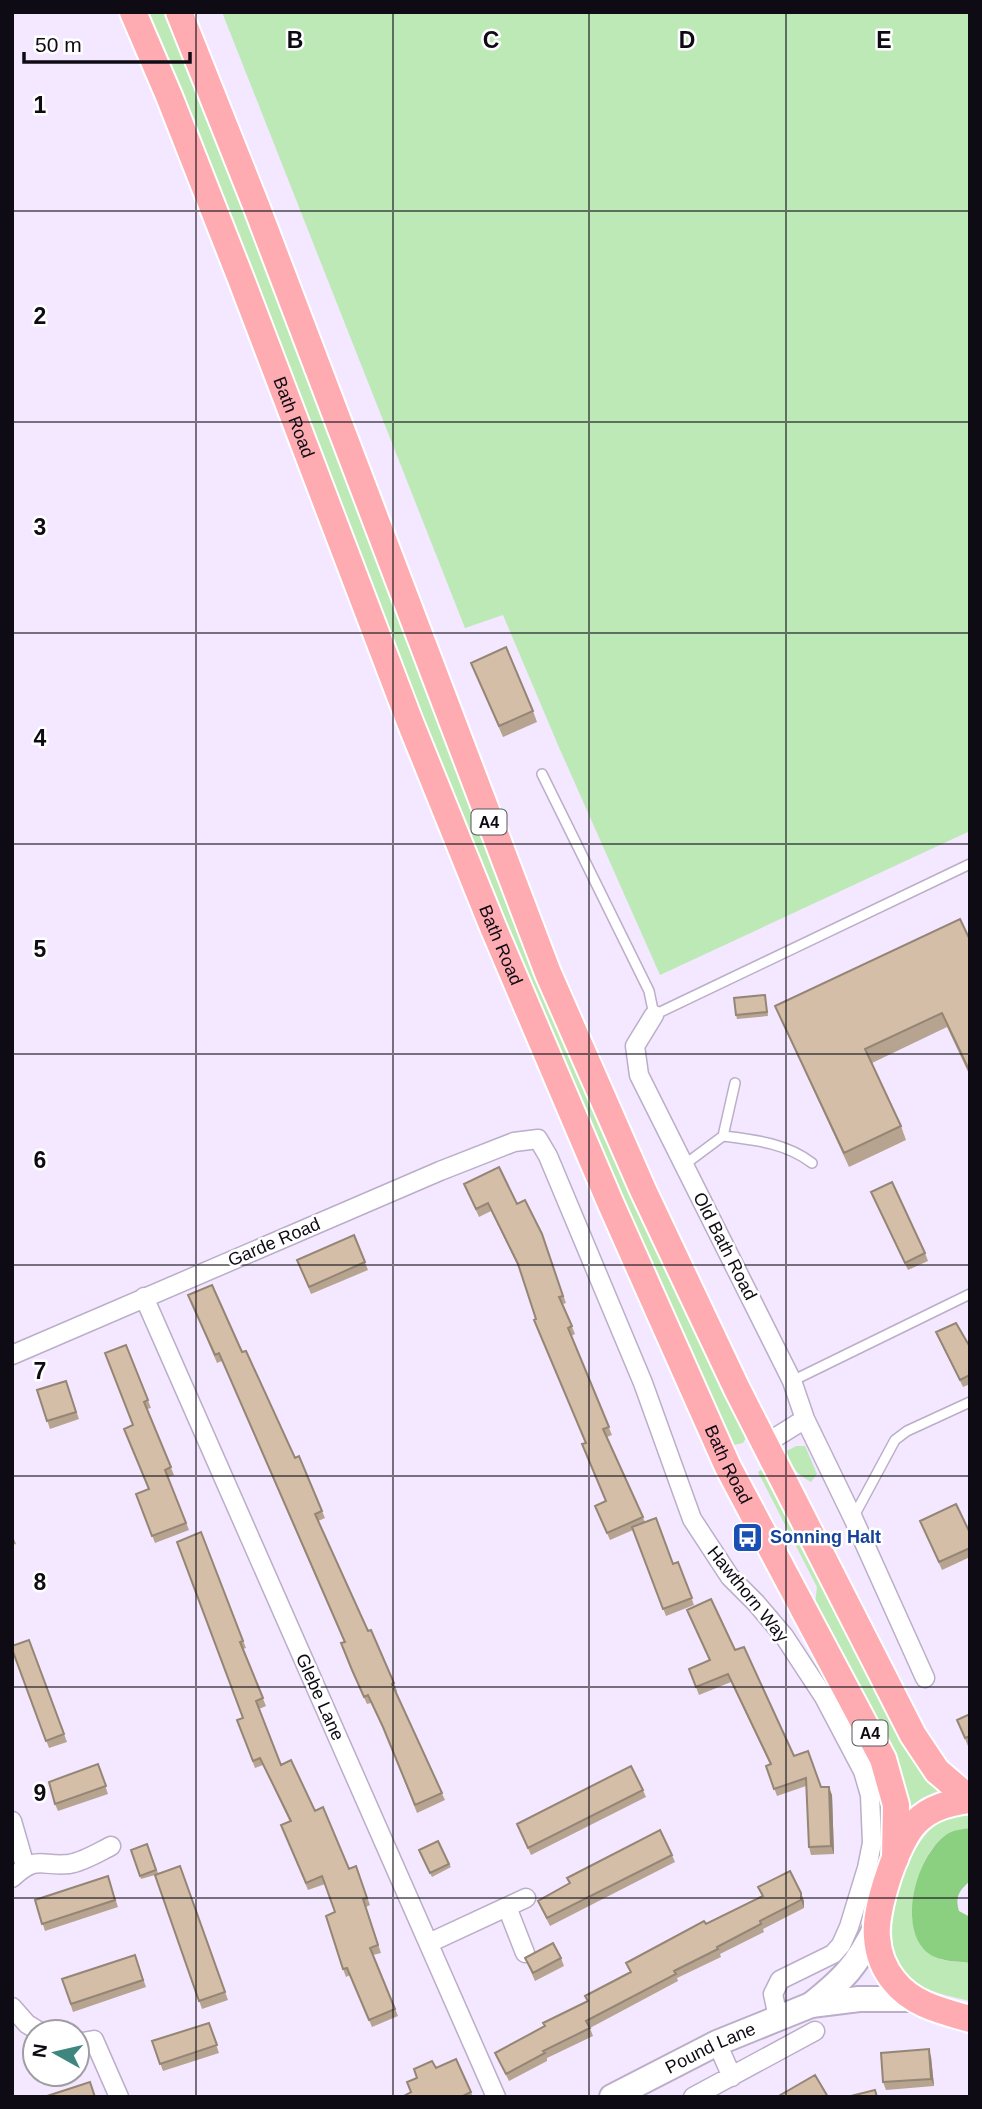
<svg xmlns="http://www.w3.org/2000/svg" width="982" height="2109" font-family="Helvetica,sans-serif">
	<style>
		.green { fill: #bce9b5 }
		.forest { fill: #8bd081 }
		.lines { fill: none; stroke-linecap: round; stroke-linejoin: round }
		.lane-casing { stroke: #bbaec9; stroke-width: 12 }
		.street-casing { stroke: #bbaec9; stroke-width: 21 }
		.secondary-casing { stroke: #bbaec9; stroke-width: 28 }
		.primary-casing { stroke: #fff; stroke-width: 30 }
		.lane { stroke: #fff; stroke-width: 9 }
		.street { stroke: #fff; stroke-width: 18 }
		.secondary { stroke: #fff; stroke-width: 24 }
		.primary { stroke: #feacb2; stroke-width: 26 }
		.wall { fill: #b6a390 }
		.shaded-wall { fill: #948575 }
		.building { fill: #d4bea7; stroke: #948575; stroke-width: 2 }
		.grid { fill: none; stroke: #0f0b14; stroke-width: 2; stroke-opacity: 0.55 }
		.labels { text-anchor: middle; stroke-width: 5; stroke-linejoin: round; paint-order: stroke }
		.shield { fill: #fff; stroke: #57545a; stroke-width: 2 }
		.shield-label { font-size: 16px; font-weight: bold; fill: #0f0b14 }
		.street-label { font-size: 18px; fill: #0f0b14; stroke: #fff }
		.transit-label { font-size: 18px; font-weight: bold; fill: #164399; stroke: #fff; text-anchor: start }
		.grid-label { font-size: 23px; text-anchor: middle; font-weight: bold; fill: #0f0b14; stroke: #fff; stroke-width: 5; stroke-linejoin: round; paint-order: stroke }
	</style>
	<rect width="100%" height="100%" fill="#f3e8ff"/>
	<path class="green" d="M145 12H165L197 88 519 935 641 1220 746 1437 743 1443 734 1445 727 1429 604 1157 481 862Z
		M222 12H970V831L660 975 558 745 503 615 465 628Z
		M796 1446H805L817 1474 811 1482C797 1474 790 1467 787 1451Z
		M762 1469 913 1762 938 1791 922 1798 911 1806 898 1761 815 1605 817 1587 758 1472Z
		M962 1815 970 1816V1828C923 1833 915 1882 912 1920L942 1960 970 1963V2001C945 1995 920 1991 903 1971 877 1940 903 1857 929 1831 938 1821 950 1818 962 1815Z"/>
	<path class="forest" d="M970 1828V1881C959 1891 955 1896 959 1911L970 1917V1963C956 1961 940 1962 928 1953 896 1927 917 1852 949 1833 955 1830 963 1829 970 1828Z"/>
	<g class="lines">
		<defs>
			<path id="lane" d="M542 774 649 991 654 1015 970 864
				M723 1136C755 1140 786 1143 812 1163
				M684 1165 723 1136 735 1083
				M792 1381 970 1294
				M854 1516 895 1440 907 1431 970 1402"/>
			<path id="street" d="M654 1015 635 1046 639 1075 792 1381 805 1419 853 1518 925 1678
				M144 1297 496 2097
				M12 1355 440 1171 514 1142 538 1139 548 1156 643 1383 692 1519 730 1577 756 1603 784 1636 824 1697 863 1771 870 1795 872 1843 867 1868 849 1927 841 1945 833 1954 780 1980 773 1994 778 2017
				M765 1444 805 1419
				M12 1821 25 1866
				M12 1878C38 1854 40 1867 69 1864 83 1862 99 1852 111 1846
				M507 1907 525 1953
				M429 1943 526 1898
				M12 2007 27 2024 40 2032
				M77 2043 94 2040 119 2097
				M717 2043 732 2077
				M693 2097 815 2031"/>
			<g id="secondary">
				<path d="M811 2005C845 1978 857 1965 876 1927"/>
				<path id="s1" d="M612 2097 717 2043 811 2005 859 1999H913"/>
			</g>
			<g id="primary">
				<path id="s2" d="M133 12 169 96 241 279 410 722 493 927 610 1202 728 1467 883 1759 896 1805 895 1859"/>
				<path d="M179 12 257 208 548 973 643 1190 737 1389 913 1735 937 1771 970 1799"/>
				<path d="M970 1800C949 1803 931 1807 916 1822 897 1840 874 1911 877 1937 878 1953 884 1969 894 1981 913 2005 942 2011 970 2019"/>
			</g>
		</defs>
		<use href="#lane" class="lane-casing"/>
		<use href="#street" class="street-casing"/>
		<use href="#secondary" class="secondary-casing"/>
		<use href="#primary" class="primary-casing"/>
		<use href="#lane" class="lane"/>
		<use href="#street" class="street"/>
		<use href="#secondary" class="secondary"/>
		<use href="#primary" class="primary"/>
	</g>
	<path class="wall" d="M471 663 533 711 537 722 503 737Z
		M970 940V1076L947 1027 872 1063 901 1126 906 1140 849 1167 781 1020 775 1006Z
		M765 995 768 1016 737 1019 736 1015Z
		M464 1184 517 1204 542 1234 566 1303 563 1304 575 1334 571 1336 612 1435 607 1437 645 1522 673 1564 678 1562 694 1605 666 1616 633 1530 610 1540 595 1506 606 1501 585 1443 536 1319 520 1270 491 1211 479 1217Z
		M871 1192 925 1253 928 1261 908 1270Z
		M354 1235 368 1270 311 1294 297 1260Z
		M188 1295 242 1352 295 1458 322 1511 325 1518 318 1521 368 1631 394 1683 397 1691 395 1692 445 1800 417 1813 386 1734 371 1703 367 1704 355 1678 341 1643 344 1642 222 1361 217 1363Z
		M936 1332 970 1347V1384L963 1387Z
		M126 1345 151 1408 147 1409 174 1475 168 1477 189 1530 155 1543 136 1494 148 1489 133 1425Z
		M66 1381 79 1419 50 1429 37 1390Z
		M920 1521 970 1533V1557L942 1570Z
		M201 1532 246 1648 243 1649 266 1706 259 1709 281 1765 315 1811 349 1869 356 1866 370 1905 366 1907 381 1953 373 1955 398 2016 372 2027 350 1975 346 1977 343 1969 335 1912 325 1884 308 1890 281 1825 290 1822 263 1765 255 1768 237 1720 243 1718Z
		M12 1534 16 1544 12 1545Z
		M687 1610 735 1650 794 1756 821 1787 832 1795 834 1854 811 1855 809 1847 806 1786 777 1796 766 1766 770 1764 731 1682 699 1695 689 1669 710 1661Z
		M12 1649 64 1734 67 1742 49 1748Z
		M970 1714V1745L968 1746 957 1720Z
		M98 1764 108 1794 58 1811 55 1804Z
		M643 1790 646 1797 531 1855 517 1824Z
		M147 1844 158 1873 180 1866 228 2000 202 2009 155 1875 141 1879 131 1850Z
		M420 1854 449 1864 451 1867 432 1877Z
		M672 1855 675 1862 550 1926 541 1908 538 1901 569 1883 567 1878Z
		M108 1876 118 1907 45 1931 35 1900Z
		M758 1887 804 1901V1908L763 1929 764 1932 720 1954 721 1957 677 1978 678 1981 590 2028 593 2036 547 2058V2061L509 2081 495 2053 545 2026 587 2001 585 1996 630 1972 626 1963 762 1896Z
		M135 1955 146 1987 73 2012 62 1979Z
		M525 1958H561L564 1966 535 1981Z
		M209 2023 219 2053 163 2071 152 2041Z
		M931 2057 934 2086 886 2090 883 2082Z
		M456 2059 473 2097H402L411 2092 407 2082Z"/>
	<path class="shaded-wall" d="M829 1787 832 1795 834 1854 831 1846Z
		M801 1893 804 1901V1908L801 1900Z
		M929 2049 931 2057 934 2086 931 2079Z"/>
	<path class="building" d="M506 647 533 711 499 726 471 663Z
		M960 919 970 940V1072L942 1013 865 1049 901 1126 844 1153 775 1006Z
		M765 995 767 1012 736 1015 734 998Z
		M499 1167 517 1204 525 1200 542 1234 563 1296 559 1297 572 1326 568 1328 609 1427 603 1429 643 1517 607 1533 595 1506 606 1501 582 1444 586 1443 534 1320 536 1319 518 1264 488 1203 476 1209 464 1184Z
		M892 1182 925 1253 905 1263 871 1192Z
		M354 1235 365 1262 309 1287 297 1260Z
		M212 1285 242 1352 246 1351 295 1458 299 1456 322 1511 315 1514 368 1631 371 1630 394 1683 392 1684 442 1793 415 1805 383 1727 368 1695 364 1697 352 1670 341 1643 345 1642 219 1353 215 1355 188 1295Z
		M956 1323 970 1347V1375L960 1380 936 1332Z
		M126 1345 148 1400 144 1402 171 1467 165 1470 186 1523 152 1536 136 1494 149 1489 124 1429 133 1425 105 1353Z
		M66 1381 76 1412 47 1421 37 1390Z
		M956 1504 970 1533V1548L939 1562 920 1521Z
		M656 1518 673 1564 678 1562 692 1598 663 1609 632 1527Z
		M201 1532 243 1641 240 1642 263 1698 256 1701 281 1765 291 1760 315 1811 323 1807 349 1869 356 1866 367 1898 363 1899 378 1945 370 1948 395 2009 369 2020 347 1968 343 1969 326 1916 335 1912 322 1876 306 1883 281 1825 291 1821 260 1758 253 1761 237 1720 243 1718 177 1542Z
		M711 1599 735 1650 744 1647 794 1756 808 1751 821 1787H829L831 1846 809 1847 806 1778 774 1789 766 1766 771 1764 728 1674 696 1687 689 1669 710 1660 687 1610Z
		M29 1640 64 1734 46 1741 12 1649V1646Z
		M970 1714V1736L965 1738 957 1720Z
		M98 1764 106 1786 55 1804 49 1782Z
		M631 1766 643 1790 528 1848 517 1824Z
		M660 1830 672 1855 547 1918 538 1901 570 1883 567 1878Z
		M438 1841 449 1864 430 1873 419 1850Z
		M147 1844 156 1870 140 1876 131 1850Z
		M180 1866 225 1992 199 2001 155 1875Z
		M790 1871 801 1893V1900L760 1921 761 1924 717 1947 718 1949 674 1971 676 1974 586 2021 590 2028 543 2051 545 2053 506 2074 495 2053 545 2026 543 2023 588 2001 585 1996 631 1972 626 1963 704 1921 706 1924 763 1896 758 1887Z
		M108 1876 115 1900 42 1924 35 1900Z
		M553 1943 561 1958 533 1973 525 1958Z
		M135 1955 143 1980 71 2004 62 1979Z
		M209 2023 217 2045 160 2064 152 2041Z
		M929 2049 931 2079 883 2082 881 2053Z
		M456 2059 471 2092 461 2097H402L411 2092 407 2082 417 2078 414 2069 432 2061 436 2068Z
		M815 2075 828 2097H777Z
		M90 2082 95 2097H44Z
		M875 2090 877 2097H847Z"/>
	<path class="grid" d="M196 12V2097M393 12V2097M589 12V2097M786 12V2097M12 211H970M12 422H970M12 633H970M12 844H970M12 1054H970M12 1265H970M12 1476H970M12 1687H970M12 1898H970"/>
	<defs>
		<symbol id="bus-square" viewBox="-11 -11 22 22"><rect x="-9" y="-9" width="18" height="18" rx="4" fill="#1a4fb4" stroke="#fff"/><path d="M-5-6H5V4H4V6H2V4H-2V6H-4V4H-5ZM-3.5-4V0h7V-4ZM-3.5 1.2v1.5H-2V1.2ZM2 1.2v1.5H3.5V1.2Z" fill="#fff"/></symbol>
	</defs>
	<g fill-rule="evenodd">
		<use href="#bus-square" x="730" y="1520" width="35" height="35"/>
	</g>
	<g class="labels">
		<g class="shield">
			<rect x="471.5" y="809.5" width="35" height="25" rx="5"/>
			<rect x="852.5" y="1720.5" width="35" height="25" rx="5"/>
		</g>
		<g class="shield-label">
			<text x="489" y="828">A4</text>
			<text x="870" y="1739">A4</text>
		</g>
		<g class="street-label">
			<text dy="6" stroke="none"><textPath href="#s2" startOffset="436">Bath Road</textPath></text>
			<text dy="6" stroke="none"><textPath href="#s2" startOffset="1003">Bath Road</textPath></text>
			<text transform="translate(274 1242) rotate(-23)" y="6">Garde Road</text>
			<text transform="translate(725 1246) rotate(63)" y="6">Old Bath Road</text>
			<text dy="6" stroke="none"><textPath href="#s2" startOffset="1570">Bath Road</textPath></text>
			<text transform="translate(748 1594) rotate(51)" y="6">Hawthorn Way</text>
			<text transform="translate(320 1697) rotate(66)" y="6">Glebe Lane</text>
			<text dy="6" stroke="none"><textPath href="#s1" startOffset="110">Pound Lane</textPath></text>
		</g>
		<g class="transit-label">
			<text x="770" y="1543">Sonning Halt</text>
		</g>
	</g>
	<g class="grid-label">
		<text x="295" y="48">B</text>
		<text x="491" y="48">C</text>
		<text x="687" y="48">D</text>
		<text x="884" y="48">E</text>
		<text x="40" y="113">1</text>
		<text x="40" y="324">2</text>
		<text x="40" y="535">3</text>
		<text x="40" y="746">4</text>
		<text x="40" y="957">5</text>
		<text x="40" y="1168">6</text>
		<text x="40" y="1379">7</text>
		<text x="40" y="1590">8</text>
		<text x="40" y="1801">9</text>
	</g>
	<rect width="982" height="2109" fill="none" stroke="#0f0b14" stroke-width="28"/>
	<g transform="translate(56 2053) rotate(278)"><circle r="33" fill="#ffffff" stroke="#9f9da1" stroke-width="2"/>
	<path d="M0-5L12 26L0 18L-12 26Z" fill="#3f867f"/>
	<text y="-10" font-size="19" font-weight="bold" text-anchor="middle" fill="#0f0b14">N</text>
	</g>
	<path d="M24 52v10h166v-10" fill="none" stroke="#0f0b14" stroke-width="3.5"/>
	<text x="35" y="52" font-size="21" fill="#0f0b14" stroke="#ffffff" stroke-width="5" paint-order="stroke">50 m</text>
</svg>
